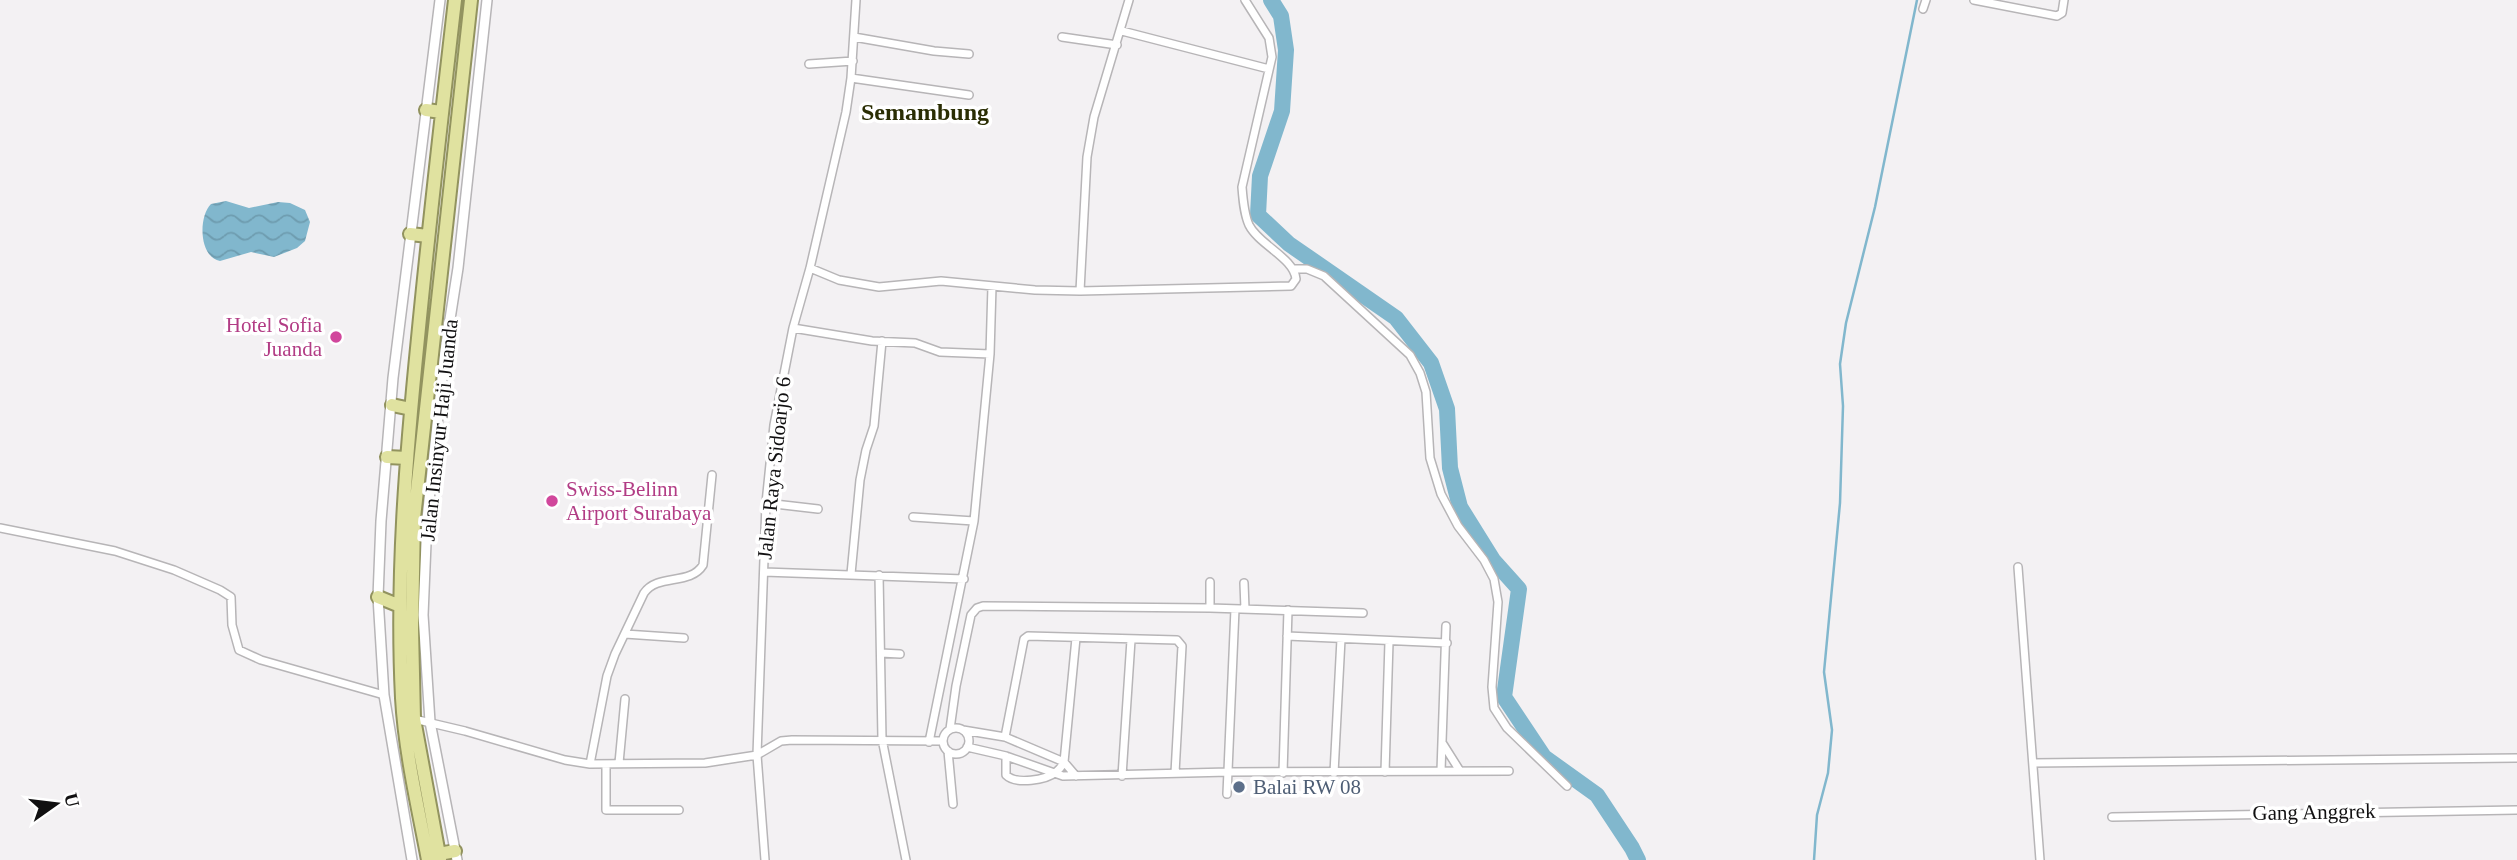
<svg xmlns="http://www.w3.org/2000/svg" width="2517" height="860" font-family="'Times New Roman',serif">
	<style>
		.water { fill: url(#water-waves) }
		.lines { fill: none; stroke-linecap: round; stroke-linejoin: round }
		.stream { stroke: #81b7cd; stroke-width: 2.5 }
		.river { stroke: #81b7cd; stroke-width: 16 }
		.minor-casing { stroke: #b7b5b7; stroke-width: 10 }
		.tertiary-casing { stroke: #b7b5b7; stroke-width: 12 }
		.trunk-casing { stroke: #92935f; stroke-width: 16 }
		.minor { stroke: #fff; stroke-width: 7 }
		.tertiary { stroke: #fff; stroke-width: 9 }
		.trunk { stroke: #e0e2a0; stroke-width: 12 }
		.hotel-dot { fill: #d1479c; stroke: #fff; stroke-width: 2.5 }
		.service-dot { fill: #5c6f8a; stroke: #fff; stroke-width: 2.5 }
		.labels { text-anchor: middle; stroke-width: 7; stroke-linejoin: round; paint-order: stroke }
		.hotel-label { font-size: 21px; fill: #b23c85; stroke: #fff; text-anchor: end }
		.street-label { font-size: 21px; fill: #111011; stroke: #fff }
		.service-label { font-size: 21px; fill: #4e5e75; stroke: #fff; text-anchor: start }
		.quarter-label { font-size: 24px; font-weight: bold; fill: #2a2d03; stroke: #fff }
	</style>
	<defs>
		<pattern id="water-waves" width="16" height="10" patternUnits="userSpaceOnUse" patternTransform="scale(1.75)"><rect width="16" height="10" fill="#81b7cd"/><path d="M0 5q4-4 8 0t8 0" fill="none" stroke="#6e9caf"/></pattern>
	</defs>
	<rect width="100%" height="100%" fill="#f3f1f3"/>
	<path class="water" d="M226 201 249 208 278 202 290 203 305 210 310 222 305 241 297 248 274 257 251 252 220 261C199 257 198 217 211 204Z"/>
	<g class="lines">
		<path class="stream" d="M1814 860 1817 815 1828 773 1832 730 1824 672 1840 503 1843 406 1840 364 1846 323 1875 207 1917 0"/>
		<path class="river" d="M1271 0 1281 16 1286 50 1282 111 1260 176 1258 215 1289 244 1396 318 1431 363 1447 409 1450 468 1460 507 1493 560 1519 589 1504 697 1544 757 1597 795 1632 848 1638 860"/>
		<defs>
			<path id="minor" d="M1974 0 2057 16 2062 13 2064 0
				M1923 9 1926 0
				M1122 31 1269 69
				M854 37 934 51 969 54
				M1062 37 1117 45
				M809 64 853 61
				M851 78 969 95
				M810 268 839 280 879 287 941 281 1035 290 1080 291 1291 286 1296 279C1294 258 1259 245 1249 225 1244 214 1243 200 1242 187L1272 57 1269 38 1245 0
				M1293 269H1307L1324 276 1410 355 1420 373 1426 392 1430 458 1441 494 1458 526 1484 560 1494 579 1498 602 1492 687 1494 708 1507 728 1567 786
				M1080 291 1087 157 1094 117 1129 0
				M793 328 872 341 915 343 940 352 990 354
				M766 503 818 509
				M913 517 974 521
				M0 528 115 551 174 570 220 590 231 597 232 625 239 650 261 660 384 695
				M2018 567 2040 860
				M764 572 964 579
				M851 574 860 480 866 450 874 426 882 341
				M879 575 882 739 906 860
				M1210 582V608
				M1244 583 1245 609
				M625 634 684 638
				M1287 636 1447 643
				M881 653 900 654
				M414 719 465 731 565 760 590 764 705 763 757 755 781 741 792 740 943 741
				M943 741a13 13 0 1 1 26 0a13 13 0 1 1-26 0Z
				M950 729 956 686 971 615 977 608 983 606 1210 608 1363 613
				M963 730 1005 737 1064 762 1076 776
				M1005 737 1024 639 1028 636 1177 640 1182 646 1175 773
				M929 742 974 521 990 354 992 286
				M1443 744 1460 771
				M967 747 1006 756 1063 776 1229 772 1509 771
				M948 751 953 804
				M1006 756V775C1016 785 1046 780 1056 772 1060 769 1062 766 1064 762L1076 638
				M619 763 625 699
				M2033 763 2517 758
				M590 764 607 676 615 654 644 593C658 573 690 586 703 565L712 475
				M606 764V810H679
				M1441 771 1446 626
				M1385 772 1389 642
				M1283 773 1288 610
				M1334 773 1341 639
				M1122 776 1131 640
				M1227 794 1235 609
				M2112 817 2517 810
				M765 860 757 755 766 503 774 425 793 328 810 268 846 112 851 78 856 0"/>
			<path id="tertiary" d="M412 860 384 695 378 597 381 521 393 378 440 0
				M457 860 430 722 423 615 427 519 445 351 458 268 487 0"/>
			<path id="trunk" d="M426 110 442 112
				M410 234 428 236
				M392 405 411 409
				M387 457 407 458
				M378 597 400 606
				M439 854 455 851
				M428 860C418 807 405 752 402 698 396 577 406 457 418 338 429 225 442 112 455 0
				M440 860 414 719 412 629 414 518 471 0"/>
		</defs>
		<use href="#minor" class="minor-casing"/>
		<use href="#tertiary" class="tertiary-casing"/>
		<use href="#trunk" class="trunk-casing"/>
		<use href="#minor" class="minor"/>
		<use href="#tertiary" class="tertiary"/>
		<use href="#trunk" class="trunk"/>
	</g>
	<g class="hotel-dot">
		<circle cx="336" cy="337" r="7"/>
		<circle cx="552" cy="501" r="7"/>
	</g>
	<circle class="service-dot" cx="1239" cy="787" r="7"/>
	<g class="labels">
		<g class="hotel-label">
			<text x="322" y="332">Hotel Sofia<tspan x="322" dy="24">Juanda</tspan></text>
			<text x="566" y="496" text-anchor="start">Swiss-Belinn<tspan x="566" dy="24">Airport Surabaya</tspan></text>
		</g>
		<g class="street-label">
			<text transform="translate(439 430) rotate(-84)" y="7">Jalan Insinyur Haji Juanda</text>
			<text transform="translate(774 468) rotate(-84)" y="7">Jalan Raya Sidoarjo 6</text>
			<text transform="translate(2314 812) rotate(-1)" y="7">Gang Anggrek</text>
		</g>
		<g class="service-label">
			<text x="1253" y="794">Balai RW 08</text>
		</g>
		<g class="quarter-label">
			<text x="925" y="120">Semambung</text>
		</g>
	</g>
	<g transform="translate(56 804) rotate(76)" stroke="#ffffff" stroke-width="5" paint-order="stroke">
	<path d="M0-5L12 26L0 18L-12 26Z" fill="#111011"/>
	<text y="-10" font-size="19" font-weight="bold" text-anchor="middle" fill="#111011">U</text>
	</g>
</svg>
